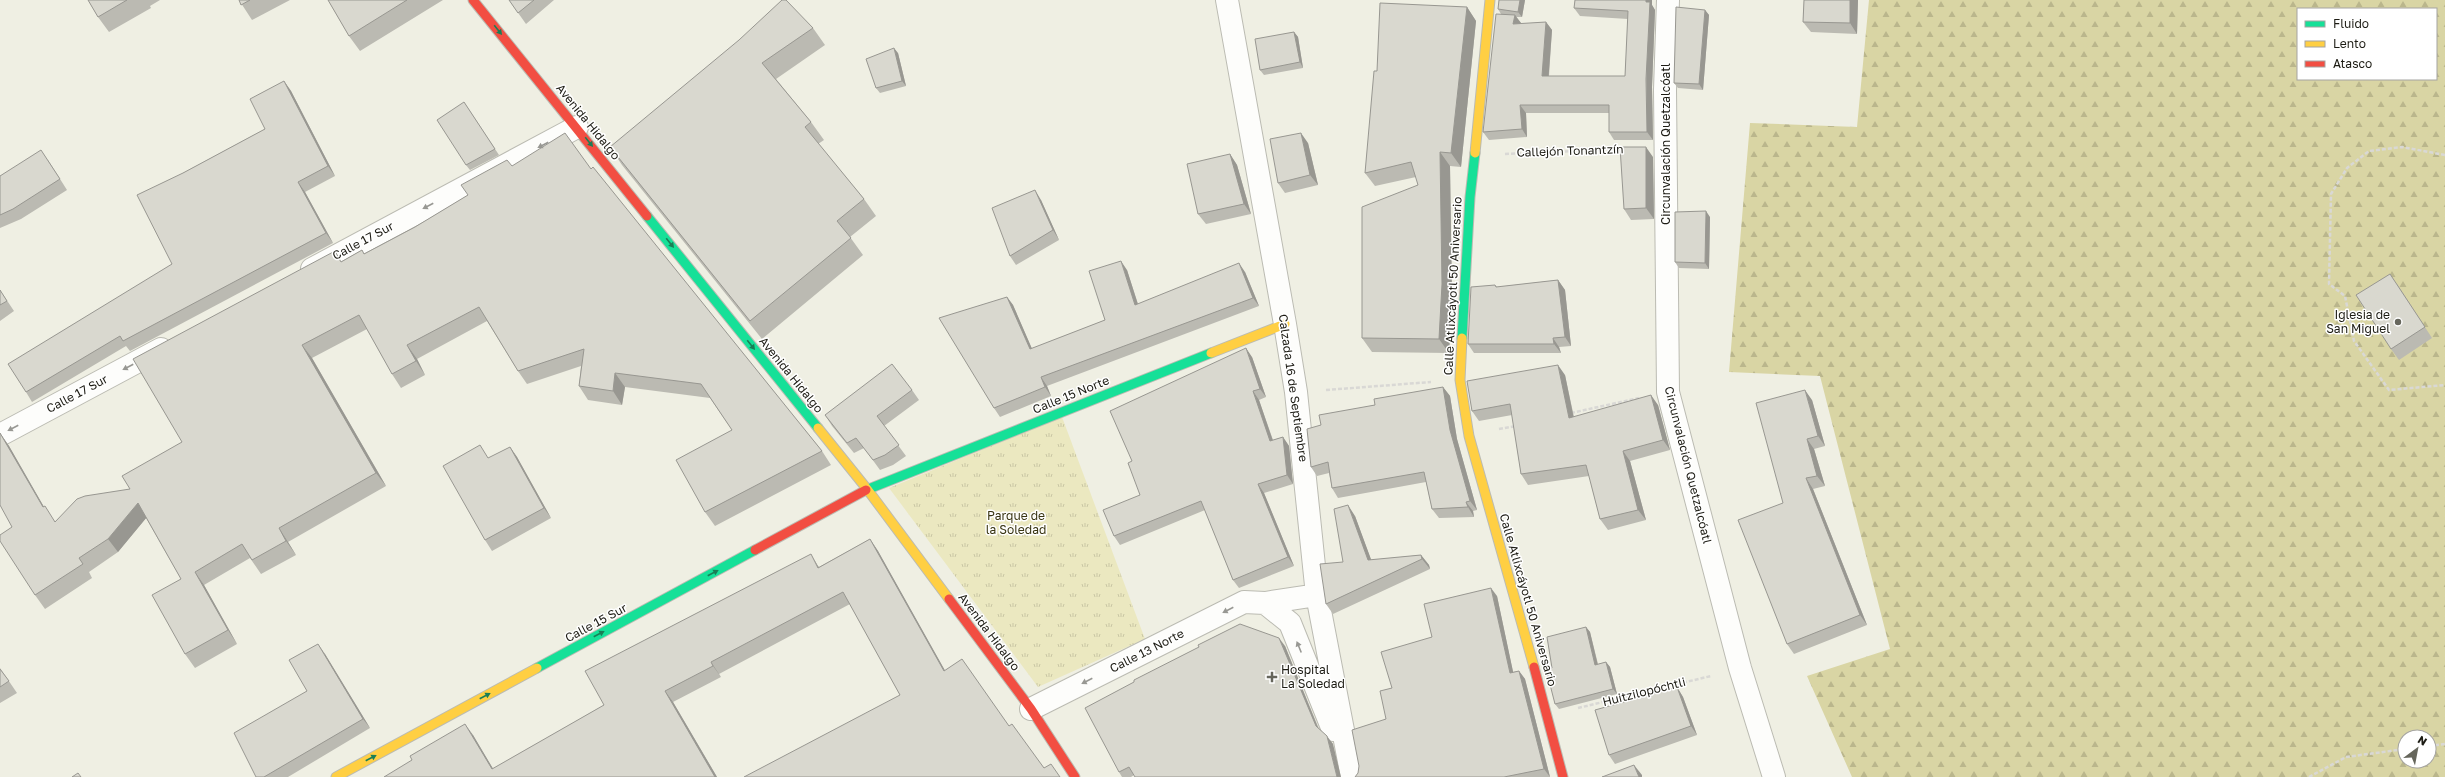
<svg xmlns="http://www.w3.org/2000/svg" width="2445" height="777" font-family="'Golos Text',sans-serif">
	<style>
		.forest { fill: url(#forest-firs); fill-rule: evenodd }
		.park { fill: url(#park-tufts) }
		.lines { fill: none; stroke-linecap: round; stroke-linejoin: round }
		.street-casing { stroke: #bbbbb2; stroke-width: 24 }
		.fast-casing { stroke: #bbbbb2; stroke-width: 11 }
		.slow-casing { stroke: #bbbbb2; stroke-width: 11 }
		.jam-casing { stroke: #bbbbb2; stroke-width: 11 }
		.path { stroke: #d9d8d5; stroke-width: 2.5; stroke-dasharray: 4 2; stroke-linecap: butt }
		.street { stroke: #fdfdfb; stroke-width: 22 }
		.fast { stroke: #16e098; stroke-width: 9 }
		.slow { stroke: #ffcf43; stroke-width: 9 }
		.jam { stroke: #f24e42; stroke-width: 9 }
		.wall { fill: #bbbab2 }
		.shaded-wall { fill: #989791 }
		.building { fill: #d9d8cf; stroke: #989791 }
		.oneway { fill: #1a7e56 }
		.oneway2 { fill: #989893 }
		.poi-dot { fill: #66665c; stroke: #fff; stroke-width: 1.5 }
		.labels { text-anchor: middle; stroke-width: 3; stroke-linejoin: round; paint-order: stroke }
		.street-label { font-size: 12px; fill: #1d1c14; stroke: #fff }
		.poi-label { font-size: 12px; fill: #1d1c14; stroke: #fff; text-anchor: end }
		.park-label { font-size: 12px; fill: #393512; stroke: #fff }
	</style>
	<defs>
		<pattern id="forest-firs" width="22" height="20" patternUnits="userSpaceOnUse"><rect width="22" height="20" fill="#d9d5a4"/><path d="M5 1l3.5 6h-7zM16 11l3.5 6h-7z" fill="#bab68c"/></pattern>
		<pattern id="park-tufts" width="24" height="20" patternUnits="userSpaceOnUse"><rect width="24" height="20" fill="#ebe8c0"/><path d="M3 7l-1-3M5 7V3M7 7l1-3M15 17l-1-3M17 17v-4M19 17l1-3" fill="none" stroke="#c9c6a4"/></pattern>
	</defs>
	<rect width="100%" height="100%" fill="#efefe3"/>
	<path class="forest" d="M1869 0H2445V777H1852L1807 676 1890 649 1820 376 1729 372 1750 123 1857 127ZM2298 9H2436V79H2298ZM2405 737H2429V761H2405Z"/>
	<path class="park" d="M1062 417 1145 639 1038 687 889 488Z"/>
	<g class="lines">
		<defs>
			<path id="street" d="M1227 0 1285 324 1296 392 1317 595 1352 777
				M1668 0 1665 90 1668 392 1740 668 1774 777
				M312 269 577 127
				M0 435 161 349
				M1265 603 1290 623 1333 730
				M1031 709 1244 602 1265 603 1317 595"/>
			<path id="fast" d="M647 216 818 428
				M1462 338 1470 197 1475 153
				M866 490 1211 353
				M537 668 755 550"/>
			<path id="slow" d="M1475 153 1490 0
				M1462 338 1460 380 1469 436 1534 667
				M1211 353 1285 324
				M818 428 867 489 949 599
				M336 777 537 668"/>
			<path id="jam" d="M473 0 647 216
				M755 550 866 490
				M949 599 1031 709 1075 777
				M1534 667 1563 777"/>
		</defs>
		<use href="#street" class="street-casing"/>
		<use href="#fast" class="fast-casing"/>
		<use href="#slow" class="slow-casing"/>
		<use href="#jam" class="jam-casing"/>
		<path class="path" d="M1505 154 1622 149
			M2445 155 2402 147 2369 151 2347 168 2331 194 2329 284 2345 296 2354 341 2389 390 2445 385
			M1326 390 1431 382
			M1571 413 1639 398
			M1499 429 1516 426
			M1578 708 1711 676
			M2429 746 2445 744
			M2309 777 2346 757 2405 749"/>
		<use href="#street" class="street"/>
		<use href="#fast" class="fast"/>
		<use href="#slow" class="slow"/>
		<use href="#jam" class="jam"/>
	</g>
	<path class="wall" d="M88 0H160L150 6 151 8 109 32 98 17Z
		M239 0H290L252 20Z
		M328 0H443L360 51 349 36Z
		M509 0H554L526 24Z
		M1499 0H1525L1522 17H1516L1521 23V24L1546 22 1552 30 1549 76H1625L1628 19 1580 16 1574 8 1575 0H1652V5L1655 10 1652 87 1653 140H1614L1609 132V113H1526L1527 137 1489 140 1483 132 1501 14 1498 9Z
		M1804 0H1858L1857 34 1811 32 1803 22Z
		M1467 7 1476 21 1461 167 1450 166 1452 298 1449 353 1372 352 1362 338 1418 185 1416 177 1375 186 1365 173 1377 71Z
		M1705 10 1709 15 1703 90 1678 88 1674 83Z
		M813 28 825 45 776 79 811 122 824 140 818 144 864 199 876 216 850 237 863 255 762 339 622 165 610 147Z
		M1294 32 1298 37 1303 68 1264 75 1260 70Z
		M898 53 906 86 880 93 876 88Z
		M284 81 291 91 335 176 305 192 333 243 130 351 126 346 32 402 26 392 172 264 183 173 265 129Z
		M464 102 499 155 470 170 466 165Z
		M1308 143 1318 185 1285 193 1278 183Z
		M1230 154 1237 165 1251 214 1206 224 1198 214Z
		M1653 157 1654 219 1631 220 1624 209Z
		M48 160 67 190 21 219 0 228V176Z
		M512 166 591 169 822 451 831 465 715 526 705 512 732 430 710 398 625 387 622 405 588 400 579 386 581 366 527 384 518 371 487 321 417 359 425 375 401 388 392 374 367 329 312 358 386 486 288 542 296 555 261 574 250 558 204 585 237 644 195 668 185 654 181 579 146 518 118 552 89 572 92 578 45 609 35 595 12 527 0 433 9 446 44 507 55 522 130 489 182 442 342 261 362 250 364 254 415 227 468 195Z
		M1041 200 1059 240 1016 265 1010 256Z
		M1710 217 1709 269 1679 268 1675 262Z
		M1127 270 1138 304 1245 272 1259 306 1047 386 1051 396 1000 417 994 408 1007 297 1013 305 1032 349 1105 320Z
		M1558 280 1565 290 1571 346 1559 347 1561 353H1474L1468 344 1495 285 1497 287Z
		M2397 284 2432 338 2399 360 2391 349Z
		M0 290 14 311 0 321Z
		M1252 357 1266 397 1259 400 1273 440 1283 437 1289 446 1293 484 1264 493 1294 566 1239 588 1233 580 1205 510 1120 545 1114 536 1140 495 1132 461Z
		M1565 375 1574 417 1658 405 1670 450 1630 461 1646 520 1608 530 1600 519 1589 476 1528 485 1521 474 1512 415 1479 421 1472 411Z
		M1443 387 1450 396 1457 439 1477 510 1473 511 1474 517 1439 518 1432 509 1426 482 1338 498 1332 488 1329 473 1317 476 1311 467 1321 425 1375 405Z
		M912 390 919 400 884 426 906 456 893 465 880 470 864 448 854 453 832 426 825 415Z
		M1812 400 1825 446 1814 449 1825 486 1813 489 1867 625 1794 654 1787 644 1783 503Z
		M510 447 517 457 551 518 492 551 485 540 489 458Z
		M1355 516 1371 560 1421 555 1429 565 1430 569 1333 614 1326 604 1343 562Z
		M870 539 878 551 945 671 1009 726 1044 768 1060 777 900 695 850 604 719 674 721 677 673 702 717 777H384L473 735 493 769 604 705 818 566 819 567Z
		M1497 596 1513 672 1519 671 1525 679 1550 777H1355L1358 773 1386 719 1392 688 1432 637Z
		M1586 627 1590 632 1598 664 1606 662 1610 667 1617 694 1559 709 1555 704 1552 668Z
		M1285 646 1319 729 1333 744 1134 775 1131 777H1122L1119 772Z
		M325 654 370 728 288 777H256L307 691Z
		M0 668 17 693 0 703Z
		M1677 687 1683 697 1697 735 1615 764 1609 755Z"/>
	<path class="shaded-wall" d="M1520 0H1525L1522 17 1518 12Z
		M1646 0H1652V5L1655 10 1652 87 1653 140 1647 132Z
		M1850 0H1858L1857 34 1850 23Z
		M1467 7 1476 21 1461 167 1451 153Z
		M1705 10 1709 15 1703 90 1699 84Z
		M1515 15 1521 23 1519 32 1513 24Z
		M1546 22 1552 30 1548 84 1542 76Z
		M1294 32 1298 37 1303 68 1300 62Z
		M894 48 898 53 906 86 902 81Z
		M284 81 291 91 335 176 328 166Z
		M1520 105 1526 113 1527 137 1522 129Z
		M1301 133 1308 143 1318 185 1310 175Z
		M1646 147 1653 157 1654 219 1646 208Z
		M1440 152 1450 166 1452 298 1449 353 1439 339Z
		M1230 154 1237 165 1251 214 1244 204Z
		M298 182 305 192 333 243 326 233Z
		M1035 190 1041 200 1059 240 1053 230Z
		M1706 211 1710 217 1709 269 1705 263Z
		M1121 261 1127 270 1141 314 1135 305Z
		M1239 263 1245 272 1259 306 1253 298Z
		M1558 280 1565 290 1571 346 1565 337Z
		M1007 297 1013 305 1036 358 1030 349Z
		M1553 338 1559 347 1561 353 1554 344Z
		M302 345 312 358 386 486 376 473Z
		M407 345 417 359 425 375 416 361Z
		M1246 348 1252 357 1266 397 1260 389Z
		M1558 365 1565 375 1576 429 1569 418Z
		M615 373 625 387 622 405 613 391Z
		M1041 377 1047 386 1051 396 1045 387Z
		M1443 387 1450 396 1457 439 1477 510 1470 501 1450 430Z
		M1805 390 1812 400 1825 446 1818 436Z
		M1253 391 1259 400 1276 450 1270 441Z
		M1651 395 1658 405 1670 450 1663 440Z
		M0 433 9 446 52 521 43 507Z
		M1283 437 1289 446 1293 484 1287 475Z
		M1807 439 1814 449 1825 486 1817 476Z
		M510 447 517 457 551 518 544 508Z
		M1623 451 1630 461 1646 520 1638 510Z
		M1806 478 1813 489 1867 625 1860 615Z
		M1258 484 1264 493 1294 566 1288 557Z
		M1466 502 1473 511 1474 517 1468 507Z
		M138 503 147 517 118 552 108 539Z
		M1348 505 1355 516 1375 570 1368 560Z
		M279 528 288 542 296 555 286 541Z
		M870 539 878 551 952 683 944 671Z
		M811 554 818 566 826 580 818 568Z
		M1421 555 1429 565 1430 569 1422 559Z
		M195 572 204 585 237 644 228 630Z
		M1491 588 1497 596 1515 681 1510 673Z
		M1586 627 1590 632 1599 670 1595 665Z
		M1279 638 1285 646 1321 735 1316 726Z
		M318 644 325 654 370 728 363 719Z
		M711 662 721 677 713 666Z
		M1606 662 1610 667 1617 694 1613 689Z
		M1519 671 1525 679 1550 777 1544 769Z
		M1677 687 1683 697 1697 735 1691 726Z
		M665 691 673 702 717 777H715Z
		M465 724 473 735 498 777 492 769Z
		M1327 736 1333 744 1341 777H1337Z
		M1634 765 1642 775V777H1639Z"/>
	<path class="building" d="M88 0H127L98 17Z
		M239 0H250L241 5Z
		M328 0H407L349 36Z
		M509 0H534L518 13Z
		M782 0H786L813 28 762 63 811 122 805 127 864 199 837 221 851 238 750 321 610 147 739 40Z
		M1499 0H1520L1518 12 1498 9Z
		M1575 0H1646V2H1650L1646 79 1647 132H1609V105H1520L1522 129 1483 132 1496 14 1515 15 1513 24 1546 22 1542 76H1625L1628 11 1574 8Z
		M1804 0H1850V23L1803 22Z
		M1380 3 1467 7 1451 153 1440 152 1442 284 1439 339 1362 338V207L1418 185 1411 162 1365 173 1374 71H1377Z
		M1676 7 1705 10 1699 84 1674 83Z
		M1294 32 1300 62 1260 70 1255 39Z
		M894 48 902 81 876 88 866 59Z
		M284 81 328 166 298 182 326 233 123 341 120 336 26 392 8 364 172 264 137 195 183 173 265 129 250 99Z
		M464 102 495 149 466 165 437 120Z
		M565 133 591 169 593 167 822 451 705 512 676 460 732 430 701 384 615 373 613 391 579 386 584 349 518 371 479 307 407 345 416 361 392 374 359 315 302 345 376 473 279 528 286 541 252 560 242 544 195 572 228 630 185 654 152 595 181 579 138 503 108 539 79 558 83 564 35 595 0 541V535L12 527 0 505V433L43 507 45 506 55 522 77 499 85 496 130 489 122 476 182 442 133 359 335 251 341 262 362 250 364 254 415 227 468 195 461 185 507 160 512 166Z
		M1301 133 1310 175 1278 183 1270 139Z
		M1620 147H1646V208L1624 209Z
		M41 150 60 179 13 209 0 215V176Z
		M1230 154 1244 204 1198 214 1187 164Z
		M1035 190 1053 230 1010 256 992 208Z
		M1706 211 1705 263 1675 262V212Z
		M1121 261 1135 305 1239 263 1253 298 1041 377 1045 387 994 408 939 318 1007 297 1030 349 1105 320 1089 271Z
		M2390 274 2425 327 2391 349 2356 295Z
		M1558 280 1565 337 1553 338 1554 344H1468L1471 287 1495 285 1496 287Z
		M0 290 7 301 0 305Z
		M1246 348 1260 389 1253 391 1270 441 1283 437 1287 475 1258 484 1288 557 1233 580 1201 501 1114 536 1103 510 1140 495 1128 463 1132 461 1110 411Z
		M892 364 912 390 877 416 899 445 885 455 873 460 856 438 847 443 825 415Z
		M1558 365 1569 418 1651 395 1663 440 1623 451 1638 510 1600 519 1586 465 1521 474 1510 404 1472 411 1467 381Z
		M1443 387 1450 430 1470 501 1466 502 1468 507 1432 509 1424 472 1332 488 1328 462 1311 467 1307 429 1321 425 1319 415 1375 405 1374 399Z
		M1805 390 1818 436 1807 439 1817 476 1806 478 1860 615 1787 644 1738 520 1783 503 1756 403Z
		M480 445 488 458 510 447 544 508 485 540 443 466Z
		M1348 505 1368 560 1421 555 1422 559 1326 604 1320 564 1343 562 1334 509Z
		M870 539 944 671 962 659 1009 726 1012 724 1044 768 1051 764 1060 777H744L900 695 843 592 711 662 713 666 665 691 715 777H384L412 760 410 756 465 724 492 769 604 705 585 671 811 554 818 568Z
		M1491 588 1510 673 1519 671 1544 769 1504 777H1355L1358 773 1359 766 1352 730 1386 719 1380 691 1392 688 1381 652 1432 637 1424 604Z
		M1240 624 1279 638 1316 726 1327 736 1337 777H1135L1129 767 1119 772 1085 708 1134 682V680L1199 647 1198 645Z
		M1586 627 1595 665 1606 662 1613 689 1555 704 1546 669 1552 668 1547 637Z
		M318 644 363 719 264 777H256L234 733 307 691 289 660Z
		M0 669 9 681 0 687Z
		M1677 687 1691 726 1609 755 1595 710Z
		M1634 765 1639 777H1602Z
		M78 773 81 777H72Z"/>
	<defs><path id="oneway-solid" d="M-6-.8H1V-3.2L6.5 0L1 3.2V.8H-6Z"/></defs>
	<g class="oneway">
		<use href="#oneway-solid" transform="translate(498 30) rotate(51)"/>
		<use href="#oneway-solid" transform="translate(589 142) rotate(51)"/>
		<use href="#oneway-solid" transform="translate(670 243) rotate(51)"/>
		<use href="#oneway-solid" transform="translate(751 345) rotate(51)"/>
		<use href="#oneway-solid" transform="translate(713 573) rotate(-28)"/>
		<use href="#oneway-solid" transform="translate(599 634) rotate(-28)"/>
		<use href="#oneway-solid" transform="translate(485 696) rotate(-28)"/>
		<use href="#oneway-solid" transform="translate(371 758) rotate(-28)"/>
	</g>
	<g class="oneway2">
		<use href="#oneway-solid" transform="translate(543 145) rotate(152)"/>
		<use href="#oneway-solid" transform="translate(428 206) rotate(152)"/>
		<use href="#oneway-solid" transform="translate(128 367) rotate(152)"/>
		<use href="#oneway-solid" transform="translate(13 428) rotate(152)"/>
		<use href="#oneway-solid" transform="translate(1228 610) rotate(153)"/>
		<use href="#oneway-solid" transform="translate(1299 647) rotate(-112)"/>
		<use href="#oneway-solid" transform="translate(1087 681) rotate(153)"/>
	</g>
	<g class="poi-dot">
		<circle cx="2398" cy="322" r="4"/>
		<path d="M1270 671h4v4h4v4h-4v4h-4v-4h-4v-4h4z"/>
	</g>
	<g class="labels">
		<g class="street-label">
			<text transform="translate(588 122) rotate(51)" y="4">Avenida Hidalgo</text>
			<text transform="translate(1666 144) rotate(-90)" y="4">Circunvalación Quetzalcóatl</text>
			<text transform="translate(1570 151) rotate(-2)" y="4">Callejón Tonantzín</text>
			<text transform="translate(363 241) rotate(-28)" y="4">Calle 17 Sur</text>
			<text transform="translate(1453 286) rotate(-87)" y="4">Calle Atlixcáyotl 50 Aniversario</text>
			<text transform="translate(791 375) rotate(51)" y="4">Avenida Hidalgo</text>
			<text transform="translate(1293 388) rotate(82)" y="4">Calzada 16 de Septiembre</text>
			<text transform="translate(77 394) rotate(-28)" y="4">Calle 17 Sur</text>
			<text transform="translate(1071 395) rotate(-22)" y="4">Calle 15 Norte</text>
			<text transform="translate(1688 465) rotate(76)" y="4">Circunvalación Quetzalcóatl</text>
			<text transform="translate(1528 600) rotate(74)" y="4">Calle Atlixcáyotl 50 Aniversario</text>
			<text transform="translate(596 623) rotate(-28)" y="4">Calle 15 Sur</text>
			<text transform="translate(989 632) rotate(53)" y="4">Avenida Hidalgo</text>
			<text transform="translate(1147 651) rotate(-27)" y="4">Calle 13 Norte</text>
			<text transform="translate(1644 692) rotate(-14)" y="4">Huitzilopóchtli</text>
		</g>
		<g class="poi-label">
			<text x="2390" y="319">Iglesia de<tspan x="2390" dy="14">San Miguel</tspan></text>
			<text x="1281" y="674" text-anchor="start">Hospital<tspan x="1281" dy="14">La Soledad</tspan></text>
		</g>
		<g class="park-label">
			<text x="1016" y="520">Parque de<tspan x="1016" dy="14">la Soledad</tspan></text>
		</g>
	</g>
	<rect x="2297" y="8" width="140" height="72" fill="#ffffff" stroke="#a5a4a1"/>
	<rect x="2305" y="21" width="20" height="6" fill="#16e098" stroke="#a5a4a1"/>
	<text x="2333" y="28" font-size="12" fill="#1d1c14">Fluido</text>
	<rect x="2305" y="41" width="20" height="6" fill="#ffcf43" stroke="#a5a4a1"/>
	<text x="2333" y="48" font-size="12" fill="#1d1c14">Lento</text>
	<rect x="2305" y="61" width="20" height="6" fill="#f24e42" stroke="#a5a4a1"/>
	<text x="2333" y="68" font-size="12" fill="#1d1c14">Atasco</text>
	<g transform="translate(2417 749) rotate(32)"><circle r="19" fill="#ffffff" stroke="#a5a4a1"/>
	<path d="M0-3L7 15L0 10L-7 15Z" fill="#66665c"/>
	<text y="-6" font-size="11" font-weight="bold" text-anchor="middle" fill="#1d1c14">N</text>
	</g>
</svg>
